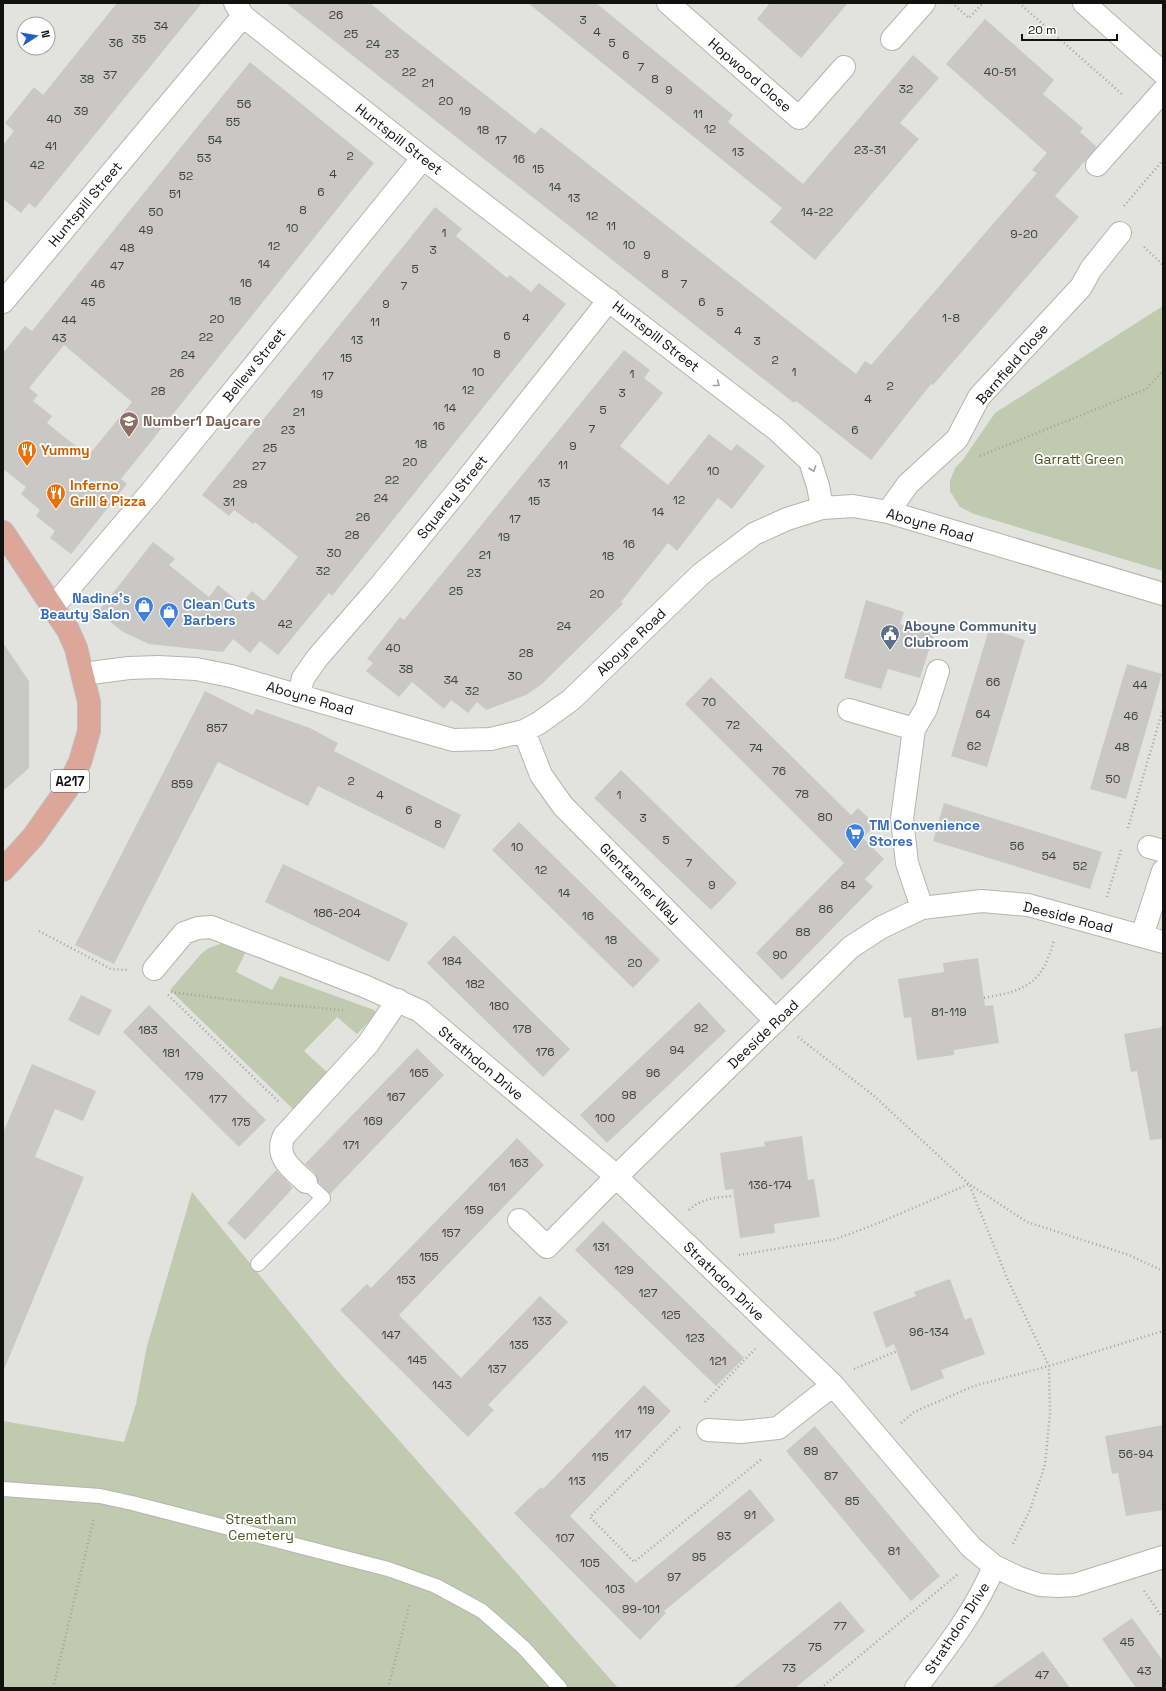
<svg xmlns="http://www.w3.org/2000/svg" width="1166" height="1691" font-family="'Space Grotesk',sans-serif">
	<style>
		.green { fill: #c1c9ae }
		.building { fill: #c9c8c5; fill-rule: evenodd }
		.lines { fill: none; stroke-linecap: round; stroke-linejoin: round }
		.service-casing { stroke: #b5b4b1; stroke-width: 16 }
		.minor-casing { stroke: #b5b4b1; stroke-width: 24 }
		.primary-casing { stroke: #bcbcbc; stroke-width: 24 }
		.path { stroke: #a2a29f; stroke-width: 2.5; stroke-dasharray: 1 3; stroke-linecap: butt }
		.service { stroke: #fff; stroke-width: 14 }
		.minor { stroke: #fff; stroke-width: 22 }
		.primary { stroke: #dca698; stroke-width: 22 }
		.oneway { stroke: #a0a09f }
		.labels { text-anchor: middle; stroke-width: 3.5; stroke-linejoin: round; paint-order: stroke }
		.number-label { font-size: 12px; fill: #3f3f3d }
		.shield { fill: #fff; stroke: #585858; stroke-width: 1 }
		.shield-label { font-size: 13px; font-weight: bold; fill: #111110 }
		.street-label { font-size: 14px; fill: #111110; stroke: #fff }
		.education-label { font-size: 14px; font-weight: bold; fill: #785e54; stroke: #fff; text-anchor: start }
		.food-label { font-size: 14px; font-weight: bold; fill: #c56008; stroke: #fff; text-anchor: start }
		.park-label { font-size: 14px; fill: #4b571f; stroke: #fff }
		.shop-label { font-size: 14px; font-weight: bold; fill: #366cbe; stroke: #fff; text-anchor: start }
		.service-label { font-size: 14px; font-weight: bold; fill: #4e5e75; stroke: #fff; text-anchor: start }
	</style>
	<rect width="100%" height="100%" fill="#e2e2de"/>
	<path class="green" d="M1163 306V571L974 514 960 507 950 491V481L955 468 962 461 995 413Z
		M223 943 246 951 236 972 272 990 280 976 374 1010 377 1013 357 1034 337 1017 304 1051 329 1074 295 1111 170 990 202 953 209 948Z
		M192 1192 335 1368 618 1688H3V1421L124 1442 136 1404 147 1346Z"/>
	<path class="building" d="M117 3H202L35 208 29 203 21 213 3 199V145L14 131 5 123 34 87 43 95Z
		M286 3H370L400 28 535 134 541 127 856 374 865 361 871 365 1037 173 1032 170 1047 153 946 64 985 19 1054 80 1043 94 1083 128 1080 132 1097 147 1055 196 1079 217 933 385 931 384 871 460 796 401 794 403Z
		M528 3H596L733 115 728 122 803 184 913 55 939 78 900 123 919 139 815 260 770 222 782 208Z
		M770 3H848L801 58 757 19Z
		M250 62 374 163 121 479 127 484 71 554 50 538 55 531 36 516 40 510 21 494 26 487 3 469V353L25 326 32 331ZM64 345 132 402 88 456 47 423 52 416 33 401 38 395 29 388Z
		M435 207 462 229 456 236 507 278 510 275 531 292 539 283 566 304 332 596 329 593 278 655 260 641 250 653 233 639 223 652 149 644 123 632 98 612 153 542 175 559 169 565 209 597 218 585 241 604 252 591 264 601 298 557 255 522 253 524 234 510 229 516 202 495Z
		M624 350 650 370 644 378 663 393 620 446 668 485 709 434 731 451 737 444 765 466 732 509 718 498 677 551 668 543 621 602 623 604 542 684 526 695 486 710 477 702 468 713 451 700 444 709 412 682 399 697 366 671 373 663 367 659 400 617 404 620Z
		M866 600 904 612 900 624 934 634 920 678 888 669 881 689 844 678Z
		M989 629 1025 640 987 767 951 756Z
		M3 643 29 681V768L3 791Z
		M1127 664 1162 674 1126 799 1090 789Z
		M711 677 851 815 858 808 876 825 863 838 884 859 865 879 873 887 782 980 756 953 844 863 685 704Z
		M205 691 253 715 256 709 310 728 338 743 334 751 461 815 444 849 318 786 308 806 218 762 114 964 75 945Z
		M621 770 737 883 711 910 594 798Z
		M944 803 1102 852 1090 889 933 841Z
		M519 822 660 960 633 988 492 850Z
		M283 864 408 923 389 962 265 902Z
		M454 935 570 1049 543 1077 427 963Z
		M978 958 985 1006 993 1005 999 1043 954 1050V1055L917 1060 911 1017 904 1018 898 979 944 972 943 963Z
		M81 995 112 1010 99 1036 68 1020Z
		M699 1002 726 1031 607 1143 580 1115Z
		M149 1005 266 1120 239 1147 123 1032Z
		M1163 1027V1139L1150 1140 1137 1071 1131 1072 1124 1034Z
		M417 1048 444 1075 330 1194 318 1182 315 1173 305 1164Z
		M32 1064 96 1091 83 1121 55 1109 35 1157 84 1177 3 1372V1133Z
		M802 1136 808 1180 814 1179 820 1217 774 1224 775 1233 740 1238 733 1189 725 1190 720 1153 765 1146 764 1142Z
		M517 1138 544 1165 399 1315 461 1378 540 1296 568 1322 488 1405 494 1410 468 1437 340 1310 367 1284 371 1288Z
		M276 1170 293 1188 245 1240 227 1223Z
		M603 1221 744 1358 716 1386 575 1250Z
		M950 1279 965 1320 971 1317 985 1354 941 1370 944 1378 911 1391 894 1344 886 1348 873 1312 916 1296 914 1292Z
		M644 1385 671 1411 570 1516 636 1583 750 1489 775 1520 664 1611 666 1613 640 1640 514 1513 541 1487 543 1489Z
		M1163 1425V1510L1126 1516 1118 1473 1112 1474 1105 1436Z
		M815 1426 940 1576 911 1601 786 1451Z
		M840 1601 865 1631 795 1688H733Z
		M1132 1618 1163 1661V1688H1136L1102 1639Z
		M1043 1651 1070 1688H991Z"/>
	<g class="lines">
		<defs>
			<path id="service" d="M258 1264 323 1198 306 1182
				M3 1489 100 1496 132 1503 388 1569 436 1586 482 1611 524 1648 560 1688"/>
			<path id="minor" d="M235 3 243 16 423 158 777 430 810 461 818 486 822 508
				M668 3 799 118 844 67
				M1084 3 1163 73
				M892 39 924 3
				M1097 165 1163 91
				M3 302 243 16
				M888 512 908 484 957 439 979 397 1081 287 1091 269 1120 233
				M53 607 151 492 423 158
				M83 674 129 668 158 667 196 669 231 676 453 740 491 739 524 731 539 723 571 700 701 574 754 534 787 519 822 508 853 506 888 512 915 520 1163 594
				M299 695 303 678 318 657 379 587 460 488 609 300
				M849 710 914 729
				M524 731 541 775 563 806 776 1021
				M1149 847 1163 851
				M922 908 907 863 902 819 914 729 926 709 938 671
				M1142 936 1163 871
				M154 969 184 933 198 928 211 927 364 986 420 1011 608 1169 833 1385 971 1547 994 1566 1019 1578 1040 1585 1058 1586 1075 1585 1163 1557
				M306 1182C292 1169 274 1157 284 1136L368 1044 398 1000
				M519 1220 547 1247 616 1177 851 947 882 927 922 908 982 901 1028 905 1163 942
				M708 1430 741 1432 778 1428 833 1385
				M916 1688C944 1651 977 1609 994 1566"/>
			<path id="primary" d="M3 532 68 630 76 648 89 702V731L80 762 67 789 33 837 3 870"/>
		</defs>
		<use href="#service" class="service-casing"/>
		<use href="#minor" class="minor-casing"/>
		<use href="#primary" class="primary-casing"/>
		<path class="path" d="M952 3 969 18 983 3
			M1019 3 1123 95
			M1124 206 1163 160
			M1144 247 1163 265
			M980 456 1146 389 1163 371
			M1128 828 1163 709
			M1107 897 1121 850
			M39 931 111 969 127 970
			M171 992 242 1001 343 1010
			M168 995 279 1102
			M984 998C1027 990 1042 984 1054 940
			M798 1037 873 1095 969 1184 1007 1278 1049 1366 1050 1414 1045 1465 1030 1510 1013 1544
			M689 1210C702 1198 717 1197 734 1196
			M739 1255 836 1239 876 1224 969 1184 1027 1222 1129 1255 1163 1271
			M854 1369 897 1351
			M705 1402 755 1349
			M901 1423 914 1412 974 1386 1049 1366 1163 1331
			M680 1427 590 1517 634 1562 763 1458
			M1144 1591 1163 1618
			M53 1688 94 1518
			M388 1688 410 1603
			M821 1688 958 1574"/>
		<use href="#service" class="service"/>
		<use href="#minor" class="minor"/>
		<use href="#primary" class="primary"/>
	</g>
	<defs><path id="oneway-chevron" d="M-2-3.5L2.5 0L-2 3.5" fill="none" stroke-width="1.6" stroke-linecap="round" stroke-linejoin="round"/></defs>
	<g class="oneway">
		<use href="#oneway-chevron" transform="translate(717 384) rotate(38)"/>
		<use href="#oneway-chevron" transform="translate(813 469) rotate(71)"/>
	</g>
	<defs>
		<symbol id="school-pin" viewBox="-11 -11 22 30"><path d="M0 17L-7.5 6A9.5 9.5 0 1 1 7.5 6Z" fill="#8d6e63" stroke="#fff"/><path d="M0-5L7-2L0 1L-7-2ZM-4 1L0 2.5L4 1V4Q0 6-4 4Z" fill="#fff"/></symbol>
		<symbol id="restaurant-pin" viewBox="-11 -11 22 30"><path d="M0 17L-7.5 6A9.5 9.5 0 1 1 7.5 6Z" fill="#e8710a" stroke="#fff"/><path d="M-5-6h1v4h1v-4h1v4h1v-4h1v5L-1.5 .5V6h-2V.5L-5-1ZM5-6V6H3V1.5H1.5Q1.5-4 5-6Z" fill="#fff"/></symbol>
		<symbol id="shop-pin" viewBox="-11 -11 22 30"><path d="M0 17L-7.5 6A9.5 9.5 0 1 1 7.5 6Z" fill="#3f7fe0" stroke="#fff"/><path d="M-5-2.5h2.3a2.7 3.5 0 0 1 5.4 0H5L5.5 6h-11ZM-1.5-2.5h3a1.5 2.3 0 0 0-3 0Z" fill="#fff"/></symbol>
		<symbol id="civic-pin" viewBox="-11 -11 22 30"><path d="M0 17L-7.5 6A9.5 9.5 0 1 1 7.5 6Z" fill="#5c6f8a" stroke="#fff"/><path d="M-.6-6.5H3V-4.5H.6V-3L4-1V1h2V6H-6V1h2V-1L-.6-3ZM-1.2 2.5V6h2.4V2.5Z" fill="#fff"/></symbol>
		<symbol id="supermarket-pin" viewBox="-11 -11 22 30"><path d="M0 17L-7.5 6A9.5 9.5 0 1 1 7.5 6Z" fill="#3f7fe0" stroke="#fff"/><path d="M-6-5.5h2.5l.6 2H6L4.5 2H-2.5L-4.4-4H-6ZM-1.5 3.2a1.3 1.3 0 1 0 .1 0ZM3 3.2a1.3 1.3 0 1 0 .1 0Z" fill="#fff"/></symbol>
	</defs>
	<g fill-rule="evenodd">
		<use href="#school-pin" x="118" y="410" width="22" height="30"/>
		<use href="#restaurant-pin" x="16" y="439" width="22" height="30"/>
		<use href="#restaurant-pin" x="45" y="482" width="22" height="30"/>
		<use href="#shop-pin" x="133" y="595" width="22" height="30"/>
		<use href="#shop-pin" x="158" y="601" width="22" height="30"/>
		<use href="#civic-pin" x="879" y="623" width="22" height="30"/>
		<use href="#supermarket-pin" x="844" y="822" width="22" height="30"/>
	</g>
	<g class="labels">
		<g class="number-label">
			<text x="336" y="19">26</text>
			<text x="583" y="24">3</text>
			<text x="161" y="30">34</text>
			<text x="597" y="36">4</text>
			<text x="351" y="38">25</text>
			<text x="139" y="43">35</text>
			<text x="116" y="47">36</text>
			<text x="612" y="47">5</text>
			<text x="373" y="48">24</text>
			<text x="392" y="58">23</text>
			<text x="626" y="59">6</text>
			<text x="641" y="71">7</text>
			<text x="409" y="76">22</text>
			<text x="1000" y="76">40-51</text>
			<text x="110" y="79">37</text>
			<text x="87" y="83">38</text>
			<text x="655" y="83">8</text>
			<text x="428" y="87">21</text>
			<text x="906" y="93">32</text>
			<text x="669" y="94">9</text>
			<text x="446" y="105">20</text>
			<text x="244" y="108">56</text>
			<text x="81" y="115">39</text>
			<text x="465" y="115">19</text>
			<text x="698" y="118">11</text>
			<text x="54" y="123">40</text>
			<text x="233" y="126">55</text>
			<text x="710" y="133">12</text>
			<text x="483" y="134">18</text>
			<text x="215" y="144">54</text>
			<text x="501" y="144">17</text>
			<text x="51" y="150">41</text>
			<text x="870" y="154">23-31</text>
			<text x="738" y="156">13</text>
			<text x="350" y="160">2</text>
			<text x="204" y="162">53</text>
			<text x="519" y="163">16</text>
			<text x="37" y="169">42</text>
			<text x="538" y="173">15</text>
			<text x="333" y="178">4</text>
			<text x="186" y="180">52</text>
			<text x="555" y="191">14</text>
			<text x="321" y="196">6</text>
			<text x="175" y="198">51</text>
			<text x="574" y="202">13</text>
			<text x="303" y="214">8</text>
			<text x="156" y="216">50</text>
			<text x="817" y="216">14-22</text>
			<text x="592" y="220">12</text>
			<text x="611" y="230">11</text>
			<text x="292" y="232">10</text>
			<text x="146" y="234">49</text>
			<text x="444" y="237">1</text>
			<text x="1024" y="238">9-20</text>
			<text x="629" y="249">10</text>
			<text x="274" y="250">12</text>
			<text x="127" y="252">48</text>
			<text x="433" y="254">3</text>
			<text x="647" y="259">9</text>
			<text x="264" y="268">14</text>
			<text x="117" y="270">47</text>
			<text x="415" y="273">5</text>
			<text x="665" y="278">8</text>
			<text x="246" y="287">16</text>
			<text x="98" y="288">46</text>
			<text x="684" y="288">7</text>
			<text x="404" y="290">7</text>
			<text x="235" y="305">18</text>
			<text x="88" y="306">45</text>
			<text x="702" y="306">6</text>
			<text x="386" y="308">9</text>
			<text x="720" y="316">5</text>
			<text x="526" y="322">4</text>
			<text x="951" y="322">1-8</text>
			<text x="217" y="323">20</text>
			<text x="69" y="324">44</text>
			<text x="375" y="326">11</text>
			<text x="738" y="335">4</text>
			<text x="507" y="340">6</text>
			<text x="206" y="341">22</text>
			<text x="59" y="342">43</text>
			<text x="357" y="344">13</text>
			<text x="757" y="345">3</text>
			<text x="497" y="358">8</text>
			<text x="188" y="359">24</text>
			<text x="346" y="362">15</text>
			<text x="775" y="364">2</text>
			<text x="478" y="376">10</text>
			<text x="794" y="376">1</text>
			<text x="177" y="377">26</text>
			<text x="632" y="378">1</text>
			<text x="328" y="380">17</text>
			<text x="890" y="390">2</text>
			<text x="468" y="394">12</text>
			<text x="158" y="395">28</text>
			<text x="622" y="397">3</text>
			<text x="317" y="398">19</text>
			<text x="868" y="403">4</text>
			<text x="450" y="412">14</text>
			<text x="603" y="414">5</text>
			<text x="299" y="416">21</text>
			<text x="439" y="430">16</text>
			<text x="592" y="433">7</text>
			<text x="288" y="434">23</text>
			<text x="855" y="434">6</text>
			<text x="421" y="448">18</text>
			<text x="573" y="450">9</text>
			<text x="270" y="452">25</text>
			<text x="410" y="466">20</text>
			<text x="563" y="469">11</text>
			<text x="259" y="470">27</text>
			<text x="713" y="475">10</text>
			<text x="392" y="484">22</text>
			<text x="544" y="487">13</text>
			<text x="240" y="488">29</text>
			<text x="381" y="502">24</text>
			<text x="679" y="504">12</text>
			<text x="534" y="505">15</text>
			<text x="229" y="506">31</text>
			<text x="658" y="516">14</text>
			<text x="363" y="521">26</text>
			<text x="515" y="523">17</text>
			<text x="352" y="539">28</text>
			<text x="504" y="541">19</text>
			<text x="629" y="548">16</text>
			<text x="334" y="557">30</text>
			<text x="485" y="559">21</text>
			<text x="608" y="560">18</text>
			<text x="323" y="575">32</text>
			<text x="474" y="577">23</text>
			<text x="456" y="595">25</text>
			<text x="597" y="598">20</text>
			<text x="285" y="628">42</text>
			<text x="564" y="630">24</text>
			<text x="393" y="652">40</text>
			<text x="526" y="657">28</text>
			<text x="406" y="673">38</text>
			<text x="515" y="680">30</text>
			<text x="451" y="684">34</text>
			<text x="993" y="686">66</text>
			<text x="1140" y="689">44</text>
			<text x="472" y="695">32</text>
			<text x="709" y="706">70</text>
			<text x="983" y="718">64</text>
			<text x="1131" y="720">46</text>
			<text x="733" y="729">72</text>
			<text x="217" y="732">857</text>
			<text x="974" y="750">62</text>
			<text x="1122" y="751">48</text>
			<text x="756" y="752">74</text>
			<text x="779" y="775">76</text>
			<text x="1113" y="783">50</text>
			<text x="351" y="785">2</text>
			<text x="182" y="788">859</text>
			<text x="802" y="798">78</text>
			<text x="380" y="799">4</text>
			<text x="619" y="799">1</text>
			<text x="409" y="814">6</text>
			<text x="825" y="821">80</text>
			<text x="643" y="822">3</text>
			<text x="438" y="828">8</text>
			<text x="666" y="844">5</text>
			<text x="1017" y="850">56</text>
			<text x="517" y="851">10</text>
			<text x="1049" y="860">54</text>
			<text x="689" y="867">7</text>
			<text x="1080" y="870">52</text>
			<text x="541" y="874">12</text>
			<text x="712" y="889">9</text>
			<text x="848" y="889">84</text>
			<text x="564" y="897">14</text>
			<text x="826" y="913">86</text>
			<text x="337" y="917">186-204</text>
			<text x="588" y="920">16</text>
			<text x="803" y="936">88</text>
			<text x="611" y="944">18</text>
			<text x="780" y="959">90</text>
			<text x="452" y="965">184</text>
			<text x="635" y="967">20</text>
			<text x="475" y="988">182</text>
			<text x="499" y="1010">180</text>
			<text x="949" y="1016">81-119</text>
			<text x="701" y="1032">92</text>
			<text x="522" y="1033">178</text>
			<text x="148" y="1034">183</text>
			<text x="677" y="1054">94</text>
			<text x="545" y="1056">176</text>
			<text x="171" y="1057">181</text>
			<text x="419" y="1077">165</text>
			<text x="653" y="1077">96</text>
			<text x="194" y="1080">179</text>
			<text x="629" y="1099">98</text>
			<text x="396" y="1101">167</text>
			<text x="218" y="1103">177</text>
			<text x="605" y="1122">100</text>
			<text x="373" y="1125">169</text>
			<text x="241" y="1126">175</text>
			<text x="351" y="1149">171</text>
			<text x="519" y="1167">163</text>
			<text x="770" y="1189">136-174</text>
			<text x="497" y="1191">161</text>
			<text x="474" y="1214">159</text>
			<text x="451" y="1237">157</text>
			<text x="601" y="1251">131</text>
			<text x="429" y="1261">155</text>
			<text x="624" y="1274">129</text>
			<text x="406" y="1284">153</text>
			<text x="648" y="1297">127</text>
			<text x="671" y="1319">125</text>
			<text x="542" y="1325">133</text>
			<text x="929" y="1336">96-134</text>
			<text x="391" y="1339">147</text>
			<text x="695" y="1342">123</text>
			<text x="519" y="1349">135</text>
			<text x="417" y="1364">145</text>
			<text x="718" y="1365">121</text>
			<text x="497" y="1373">137</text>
			<text x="442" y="1389">143</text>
			<text x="646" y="1414">119</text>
			<text x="623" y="1438">117</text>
			<text x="811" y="1455">89</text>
			<text x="1136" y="1458">56-94</text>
			<text x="600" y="1461">115</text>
			<text x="831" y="1480">87</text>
			<text x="577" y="1485">113</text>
			<text x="852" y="1505">85</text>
			<text x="750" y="1519">91</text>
			<text x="724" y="1540">93</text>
			<text x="565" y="1542">107</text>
			<text x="894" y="1555">81</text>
			<text x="699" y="1561">95</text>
			<text x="590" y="1567">105</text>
			<text x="674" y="1581">97</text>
			<text x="615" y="1593">103</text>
			<text x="641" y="1613">99-101</text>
			<text x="840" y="1630">77</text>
			<text x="1127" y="1646">45</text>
			<text x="815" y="1651">75</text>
			<text x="789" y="1672">73</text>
			<text x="1144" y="1675">43</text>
			<text x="1042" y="1679">47</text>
		</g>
		<rect class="shield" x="51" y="770" width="38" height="22" rx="3"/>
		<g class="shield-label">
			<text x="70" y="786">A217</text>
		</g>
		<g class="street-label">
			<text transform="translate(750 75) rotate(41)" y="5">Hopwood Close</text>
			<text transform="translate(399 139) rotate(38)" y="5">Huntspill Street</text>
			<text transform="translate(85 204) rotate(-50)" y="5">Huntspill Street</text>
			<text transform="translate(656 336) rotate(38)" y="5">Huntspill Street</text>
			<text transform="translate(1012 364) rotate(-49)" y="5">Barnfield Close</text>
			<text transform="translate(254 365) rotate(-51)" y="5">Bellew Street</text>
			<text transform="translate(452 497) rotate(-51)" y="5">Squarey Street</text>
			<text transform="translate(930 525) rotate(16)" y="5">Aboyne Road</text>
			<text transform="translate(631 642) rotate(-44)" y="5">Aboyne Road</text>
			<text transform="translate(310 698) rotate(16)" y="5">Aboyne Road</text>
			<text transform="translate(640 883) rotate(45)" y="5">Glentanner Way</text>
			<text transform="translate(1068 917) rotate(14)" y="5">Deeside Road</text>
			<text transform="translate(763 1034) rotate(-44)" y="5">Deeside Road</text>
			<text transform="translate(481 1063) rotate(40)" y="5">Strathdon Drive</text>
			<text transform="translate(724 1281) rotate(44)" y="5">Strathdon Drive</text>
			<text transform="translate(957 1628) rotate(-57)" y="5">Strathdon Drive</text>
		</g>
		<g class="education-label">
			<text x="143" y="426">Number1 Daycare</text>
		</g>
		<g class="food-label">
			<text x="41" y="455">Yummy</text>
			<text x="70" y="490">Inferno<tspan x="70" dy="16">Grill &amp; Pizza</tspan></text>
		</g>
		<g class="park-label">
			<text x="1079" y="464">Garratt Green</text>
			<text x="261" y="1524">Streatham<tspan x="261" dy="16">Cemetery</tspan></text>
		</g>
		<g class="shop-label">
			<text x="130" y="603" text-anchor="end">Nadine's<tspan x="130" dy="16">Beauty Salon</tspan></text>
			<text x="183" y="609">Clean Cuts<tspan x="183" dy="16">Barbers</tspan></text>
			<text x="869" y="830">TM Convenience<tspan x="869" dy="16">Stores</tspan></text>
		</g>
		<g class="service-label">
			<text x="904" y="631">Aboyne Community<tspan x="904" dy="16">Clubroom</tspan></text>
		</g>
	</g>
	<rect width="1166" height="1691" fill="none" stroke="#111110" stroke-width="8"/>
	<g transform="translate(36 36) rotate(78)"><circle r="19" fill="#ffffff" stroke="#a0a09f"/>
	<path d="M0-3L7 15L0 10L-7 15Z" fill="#225eca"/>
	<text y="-6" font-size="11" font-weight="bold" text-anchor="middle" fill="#111110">N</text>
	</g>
	<path d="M1022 34v6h95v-6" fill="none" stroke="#111110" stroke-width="2"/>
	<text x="1028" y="34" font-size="12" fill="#111110" stroke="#ffffff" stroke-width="3" paint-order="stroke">20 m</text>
</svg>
